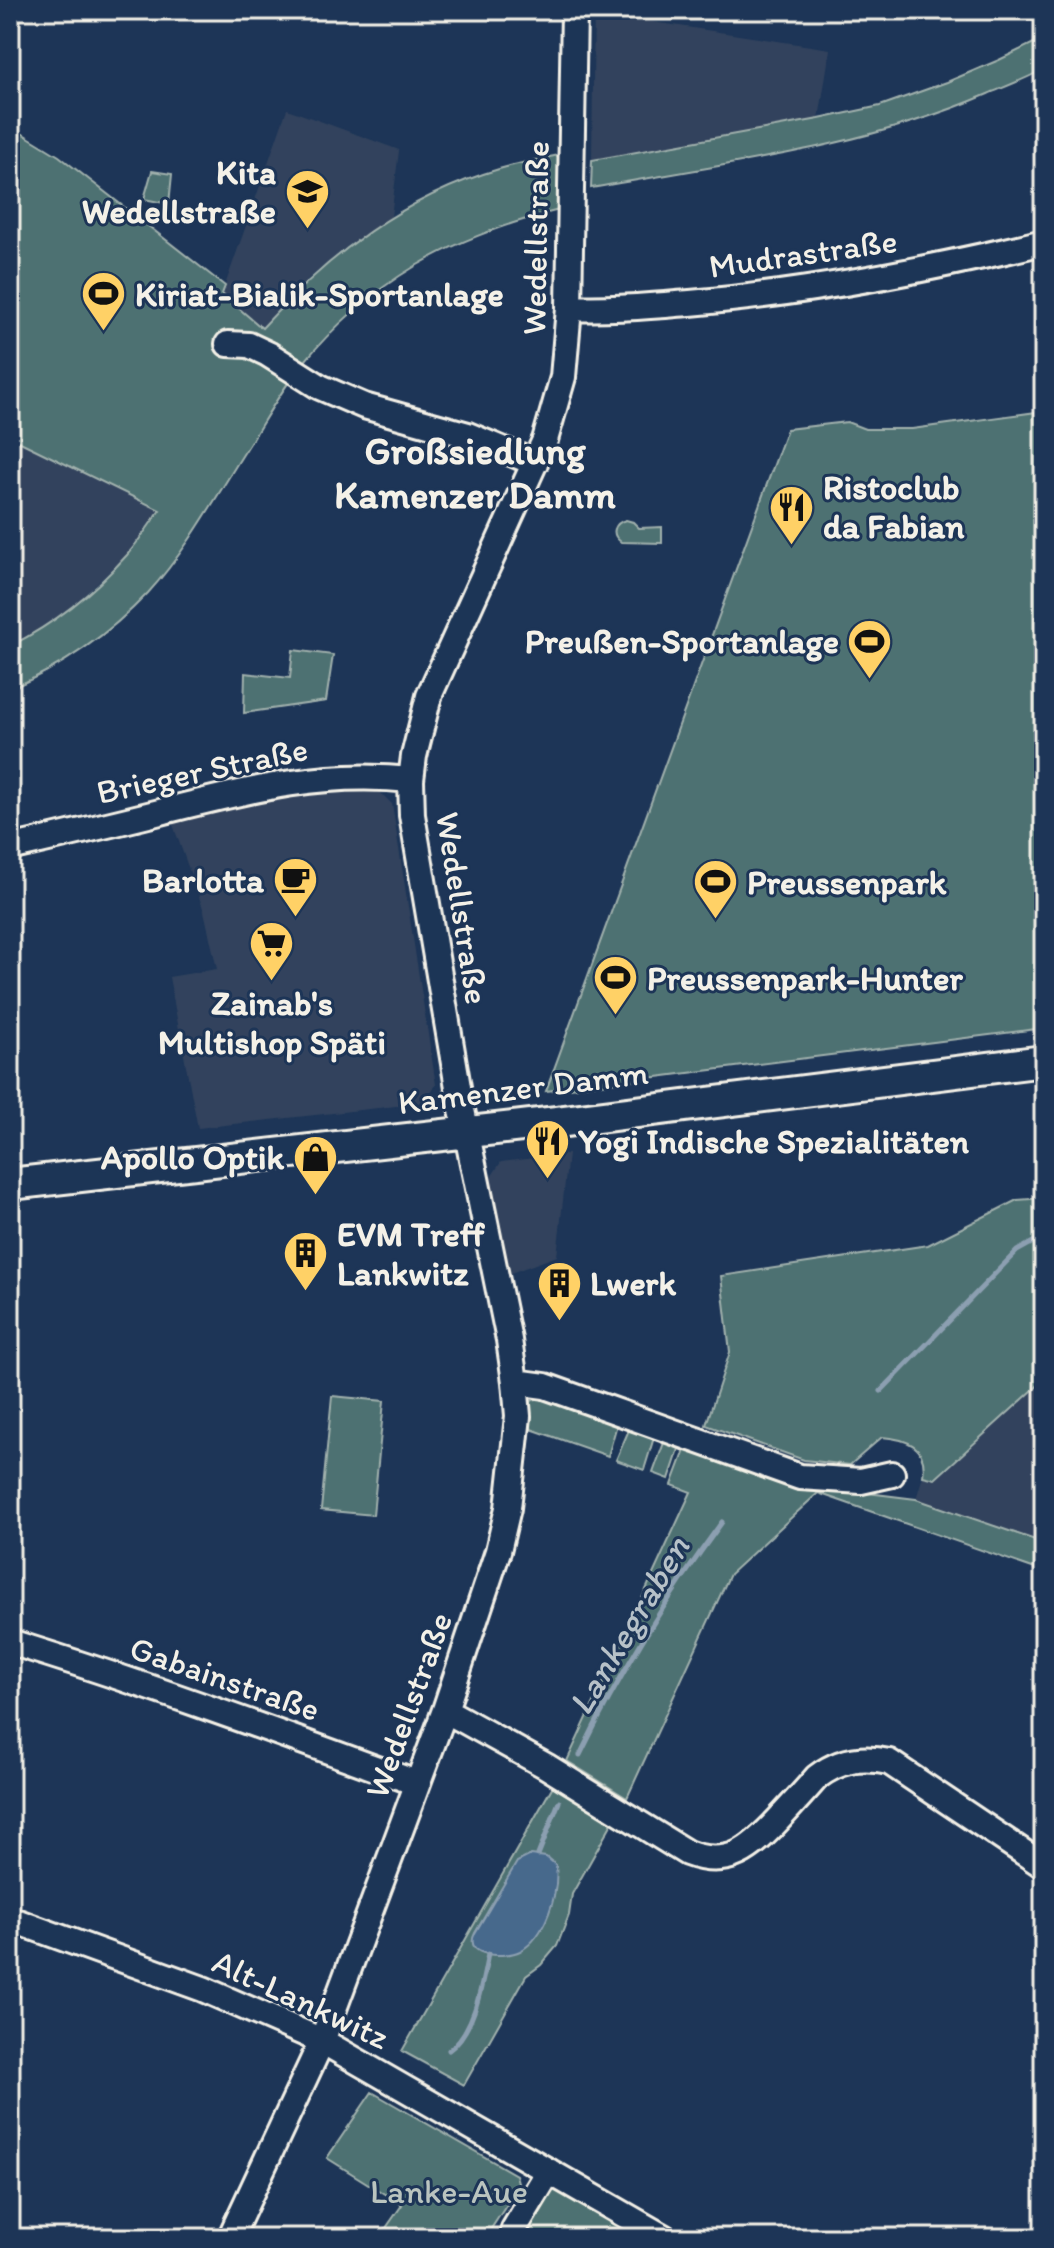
<svg xmlns="http://www.w3.org/2000/svg" width="1054" height="2248" font-family="Itim,sans-serif">
	<style>
		.built { fill: #32435d }
		.green { fill: #4e7172; stroke: #a1b1ad; stroke-width: 2 }
		.water { fill: #46698c; stroke: #8c9fb1; stroke-width: 2 }
		.lines { fill: none; stroke-linecap: round; stroke-linejoin: round }
		.stream { stroke: #8c9fb1; stroke-width: 5 }
		.minor-casing { stroke: #f4f1e8; stroke-width: 30 }
		.major-casing { stroke: #f4f1e8; stroke-width: 36 }
		.minor { stroke: #1d3557; stroke-width: 24 }
		.major { stroke: #1d3557; stroke-width: 30 }
		.labels { text-anchor: middle; stroke-width: 6; stroke-linejoin: round; paint-order: stroke }
		.poi-label { font-size: 34px; font-weight: bold; fill: #f4f1e8; stroke: #1d3557; text-anchor: start }
		.street-label { font-size: 34px; fill: #f4f1e8; stroke: #1d3557 }
		.park-label { font-size: 34px; fill: #bac4bf; stroke: #1d3557 }
		.water-label { font-size: 36px; font-style: italic; fill: #b7c1c8; stroke: #1d3557 }
		.quarter-label { font-size: 38px; font-weight: bold; fill: #f4f1e8; stroke: #1d3557 }
	</style>
	<rect width="100%" height="100%" fill="#1d3557"/>
	<filter id="ink" filterUnits="userSpaceOnUse"><feTurbulence type="fractalNoise" baseFrequency=".0125" numOctaves="2"/><feDisplacementMap in="SourceGraphic" scale="16" xChannelSelector="R" yChannelSelector="G"/><feConvolveMatrix kernelMatrix="1 2 1 2 8 2 1 2 1" color-interpolation-filters="sRGB"/></filter>
	<g filter="url(#ink)">
		<path class="built" d="M594 10H640V20L830 49 819 119 592 160Z
			M287 109 399 150 391 217 349 245 308 279 262 328 222 294Z
			M10 437 160 509 128 554 71 608 31 636 10 646Z
			M344 790H378L392 804 436 1085 423 1103 198 1128 169 977 217 969 204 911 172 822 274 798Z
			M568 1154 557 1256 508 1274 489 1180 501 1162Z
			M1044 1380V1543L916 1499 923 1476 935 1479Z"/>
		<path class="green" d="M1044 38V69C1026 79 1007 86 988 94 863 148 725 164 591 188L592 160 819 119 880 106 947 82 999 60Z
			M10 126 59 156 225 286 222 294 262 328C328 255 404 197 499 169 519 163 539 159 559 155V210C451 237 371 280 300 367 280 392 264 421 247 448 216 497 187 550 148 593 109 634 62 667 10 689V646C54 624 94 592 127 555 139 541 149 525 160 510L10 437Z
			M152 171 172 174 169 204 144 199Z
			M1044 411V1028L546 1091 787 429 847 422 865 429H912Z
			M626 520 633 522 639 528 662 527V543L621 542C610 534 614 523 626 520Z
			M293 650 333 655 326 701 244 713 245 673 290 678Z
			M1044 1198V1380L935 1479 923 1476C928 1445 906 1439 882 1437L850 1465 804 1460 706 1425 730 1352 721 1276 928 1245 1017 1200Z
			M332 1396 384 1401 373 1515 321 1510Z
			M543 1396 618 1421 608 1456 531 1429V1401Z
			M631 1425 655 1434 644 1470 616 1460Z
			M666 1437 681 1443 669 1479 653 1473Z
			M687 1445 795 1484 916 1499 1044 1543V1572L818 1493 730 1574 627 1798 567 1761 691 1492 672 1485Z
			M554 1784 612 1823 572 1894 569 1915 557 1946 541 1965 526 1976 464 2085 402 2051Z
			M372 2092 516 2175 519 2186 485 2238H379L402 2205 327 2158Z
			M552 2185 646 2238H530L529 2222Z"/>
		<path class="water" d="M531 1855 546 1857 556 1865C559 1893 546 1937 520 1951 506 1958 462 1958 475 1933L517 1862Z"/>
		<g class="lines">
			<path class="stream" d="M881 1391 1017 1251 1035 1241H1044
				M580 1755C620 1672 667 1597 722 1522
				M538 1855 559 1802
				M449 2050C475 2031 482 1984 488 1954"/>
			<defs>
				<path id="minor" d="M569 308C609 310 650 306 690 303 810 293 927 270 1044 242
					M228 344 249 345 268 354 320 387 364 406 468 435 535 463
					M10 848C61 836 113 824 164 811 248 790 324 770 411 780
					M515 1382 545 1386 800 1477 861 1481 892 1474
					M10 1642C147 1684 282 1734 416 1783
					M445 1710 546 1766 687 1853C729 1869 751 1849 779 1819 792 1805 805 1791 817 1777 839 1760 862 1756 889 1762L1044 1866
					M10 1919 203 1989 322 2041 665 2238
					M230 2238 322 2041 445 1710 498 1551 508 1508 518 1416 515 1382 509 1340 461 1105 412 815 411 780 414 756 429 696 545 440 563 377 569 308 574 10
					M511 2238 514 2229 549 2171"/>
				<path id="major" d="M10 1184 557 1122 1044 1061"/>
			</defs>
			<use href="#minor" class="minor-casing"/>
			<use href="#major" class="major-casing"/>
			<use href="#minor" class="minor"/>
			<use href="#major" class="major"/>
		</g>
	</g>
	<defs>
		<symbol id="school-pin" viewBox="-11 -11 22 30"><path d="M0 17L-7.5 6A9.5 9.5 0 1 1 7.5 6Z" fill="#ffd166" stroke="#1d3557"/><path d="M0-5L7-2L0 1L-7-2ZM-4 1L0 2.5L4 1V4Q0 6-4 4Z" fill="#111"/></symbol>
		<symbol id="stadium-pin" viewBox="-11 -11 22 30"><path d="M0 17L-7.5 6A9.5 9.5 0 1 1 7.5 6Z" fill="#ffd166" stroke="#1d3557"/><path d="M0-5a6.5 5 0 1 0 0 10a6.5 5 0 1 0 0-10ZM-3.5-1.8h7v3.6h-7Z" fill="#111"/></symbol>
		<symbol id="restaurant-pin" viewBox="-11 -11 22 30"><path d="M0 17L-7.5 6A9.5 9.5 0 1 1 7.5 6Z" fill="#ffd166" stroke="#1d3557"/><path d="M-5-6h1v4h1v-4h1v4h1v-4h1v5L-1.5 .5V6h-2V.5L-5-1ZM5-6V6H3V1.5H1.5Q1.5-4 5-6Z" fill="#111"/></symbol>
		<symbol id="cafe-pin" viewBox="-11 -11 22 30"><path d="M0 17L-7.5 6A9.5 9.5 0 1 1 7.5 6Z" fill="#ffd166" stroke="#1d3557"/><path d="M-5.5-4.5H6V0H3Q3 3.5 0 3.5H-2.5Q-5.5 3.5-5.5 0ZM3-3.2v2h1.7v-2ZM-6 4.5H4V6H-6Z" fill="#111"/></symbol>
		<symbol id="supermarket-pin" viewBox="-11 -11 22 30"><path d="M0 17L-7.5 6A9.5 9.5 0 1 1 7.5 6Z" fill="#ffd166" stroke="#1d3557"/><path d="M-6-5.5h2.5l.6 2H6L4.5 2H-2.5L-4.4-4H-6ZM-1.5 3.2a1.3 1.3 0 1 0 .1 0ZM3 3.2a1.3 1.3 0 1 0 .1 0Z" fill="#111"/></symbol>
		<symbol id="shop-pin" viewBox="-11 -11 22 30"><path d="M0 17L-7.5 6A9.5 9.5 0 1 1 7.5 6Z" fill="#ffd166" stroke="#1d3557"/><path d="M-5-2.5h2.3a2.7 3.5 0 0 1 5.4 0H5L5.5 6h-11ZM-1.5-2.5h3a1.5 2.3 0 0 0-3 0Z" fill="#111"/></symbol>
		<symbol id="building-pin" viewBox="-11 -11 22 30"><path d="M0 17L-7.5 6A9.5 9.5 0 1 1 7.5 6Z" fill="#ffd166" stroke="#1d3557"/><path d="M-4-6H4V6H1V3H-1V6H-4ZM-2.5-4.3h1.7v1.8h-1.7ZM.8-4.3h1.7v1.8H.8ZM-2.5-1h1.7V.8h-1.7ZM.8-1h1.7V.8H.8Z" fill="#111"/></symbol>
	</defs>
	<g fill-rule="evenodd">
		<use href="#school-pin" x="282" y="166" width="51" height="69"/>
		<use href="#stadium-pin" x="78" y="268" width="51" height="69"/>
		<use href="#restaurant-pin" x="766" y="482" width="51" height="69"/>
		<use href="#stadium-pin" x="844" y="616" width="51" height="69"/>
		<use href="#cafe-pin" x="270" y="854" width="51" height="69"/>
		<use href="#stadium-pin" x="690" y="856" width="51" height="69"/>
		<use href="#supermarket-pin" x="246" y="918" width="51" height="69"/>
		<use href="#stadium-pin" x="590" y="952" width="51" height="69"/>
		<use href="#restaurant-pin" x="522" y="1116" width="51" height="69"/>
		<use href="#shop-pin" x="290" y="1132" width="51" height="69"/>
		<use href="#building-pin" x="280" y="1228" width="51" height="69"/>
		<use href="#building-pin" x="534" y="1258" width="51" height="69"/>
	</g>
	<g class="labels">
		<g class="poi-label">
			<text x="276" y="184" text-anchor="end">Kita<tspan x="276" dy="39">Wedellstraße</tspan></text>
			<text x="135" y="306">Kiriat-Bialik-Sportanlage</text>
			<text x="823" y="499">Ristoclub<tspan x="823" dy="39">da Fabian</tspan></text>
			<text x="839" y="653" text-anchor="end">Preußen-Sportanlage</text>
			<text x="264" y="892" text-anchor="end">Barlotta</text>
			<text x="747" y="894">Preussenpark</text>
			<text x="647" y="990">Preussenpark-Hunter</text>
			<text x="272" y="1015" text-anchor="middle">Zainab's<tspan x="272" dy="39">Multishop Späti</tspan></text>
			<text x="578" y="1153">Yogi Indische Spezialitäten</text>
			<text x="284" y="1169" text-anchor="end">Apollo Optik</text>
			<text x="337" y="1246">EVM Treff<tspan x="337" dy="39">Lankwitz</tspan></text>
			<text x="590" y="1295">Lwerk</text>
		</g>
		<g class="street-label">
			<text transform="translate(535 238) rotate(-89)" y="12">Wedellstraße</text>
			<text transform="translate(803 253) rotate(-8)" y="12">Mudrastraße</text>
			<text transform="translate(202 770) rotate(-12)" y="12">Brieger Straße</text>
			<text transform="translate(463 908) rotate(81)" y="12">Wedellstraße</text>
			<text transform="translate(523 1087) rotate(-7)" y="12">Kamenzer Damm</text>
			<text transform="translate(225 1678) rotate(19)" y="12">Gabainstraße</text>
			<text transform="translate(408 1705) rotate(-70)" y="12">Wedellstraße</text>
			<text transform="translate(301 1999) rotate(25)" y="12">Alt-Lankwitz</text>
		</g>
		<g class="park-label">
			<text x="449" y="2203">Lanke-Aue</text>
		</g>
		<g class="water-label">
			<text transform="translate(628 1625) rotate(-59)" y="13">Lankegraben</text>
		</g>
		<g class="quarter-label">
			<text x="475" y="464">Großsiedlung<tspan x="475" dy="44">Kamenzer Damm</tspan></text>
		</g>
	</g>
	<rect width="1054" height="2248" fill="none" stroke="#1d3557" stroke-width="40"/>
	<rect x="20" y="20" width="1014" height="2208" fill="none" stroke="#f4f1e8" stroke-width="3" filter="url(#ink)"/>
</svg>
